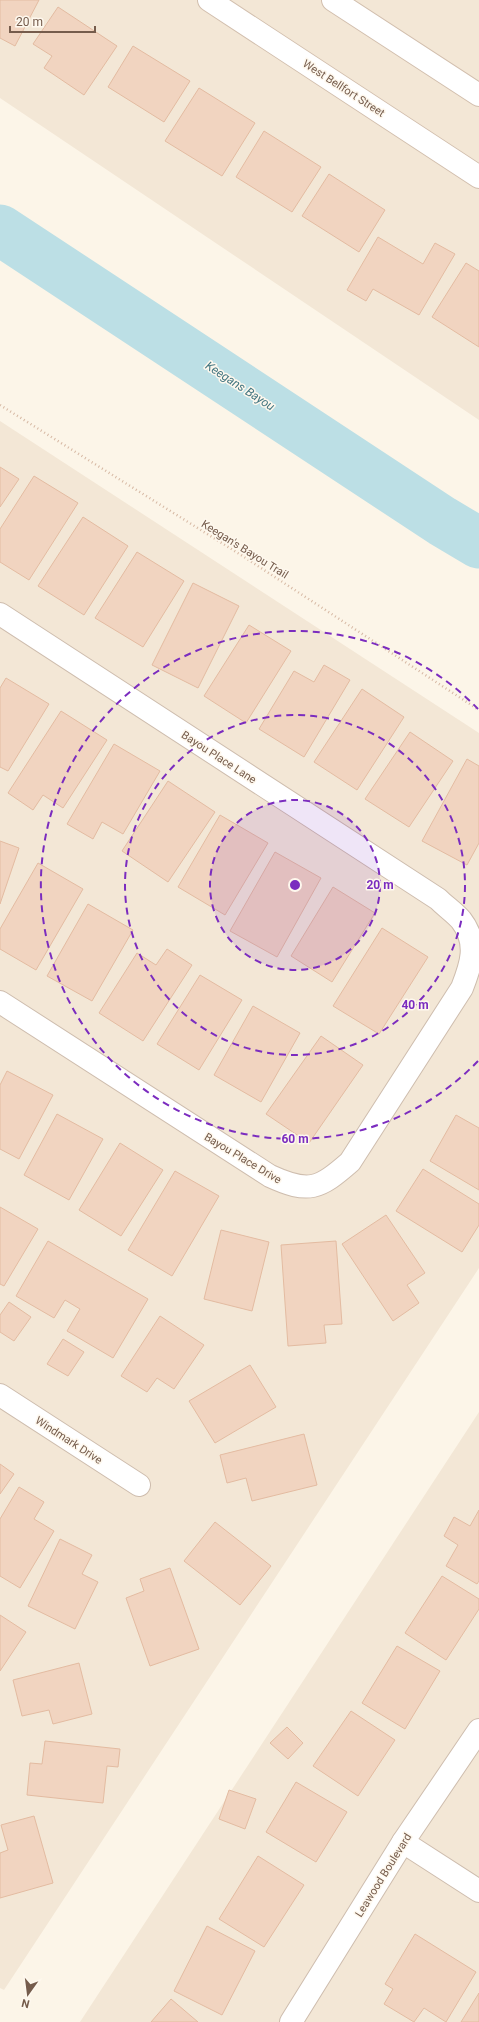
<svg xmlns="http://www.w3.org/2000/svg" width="479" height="2022" font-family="Roboto,sans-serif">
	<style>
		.residential { fill: #f3e7d6 }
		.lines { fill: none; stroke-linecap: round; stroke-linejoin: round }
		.river { stroke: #bcdfe5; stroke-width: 51 }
		.building { fill: #f1d4c0; stroke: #e3bba1 }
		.minor-casing { stroke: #cebdae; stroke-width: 24 }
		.tertiary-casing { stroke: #cebdae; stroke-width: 24 }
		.secondary-casing { stroke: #d2bfae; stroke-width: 24 }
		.path { stroke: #d6b8a3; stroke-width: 2.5; stroke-dasharray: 1 3; stroke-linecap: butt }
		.minor { stroke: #fff; stroke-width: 22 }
		.tertiary { stroke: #fff; stroke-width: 22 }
		.secondary { stroke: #fff; stroke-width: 22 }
		.ring { fill: none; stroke: #7b2cbf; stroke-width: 2; stroke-dasharray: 7 5 }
		.labels { text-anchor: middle; stroke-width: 3; stroke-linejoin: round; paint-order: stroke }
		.street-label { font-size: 11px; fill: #755c4c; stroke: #fef8ee }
		.water-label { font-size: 12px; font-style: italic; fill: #437681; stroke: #fef8ee }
		.centre { fill: #7b2cbf; stroke: #fef8ee; stroke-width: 2 }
		.ring-label { font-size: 12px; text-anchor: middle; font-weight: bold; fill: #7b2cbf; stroke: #fef8ee; stroke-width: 3; stroke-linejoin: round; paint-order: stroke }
	</style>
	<rect width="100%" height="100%" fill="#fcf5e8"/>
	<path class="residential" d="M0 0H479V420L0 98Z
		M0 421 479 733V1268L4 1990 0 1988Z
		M479 1412V2022H80Z"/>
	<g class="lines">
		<path class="river" d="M0 230 442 521 479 543"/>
	</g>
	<path class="building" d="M0 0H39L15 46 0 38Z
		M58 7 117 46 84 95 44 68 52 56 33 44Z
		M133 46 190 81 164 122 108 87Z
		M199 88 255 123 222 176 165 141Z
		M264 131 321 167 292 212 236 177Z
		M329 174 385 210 359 252 302 216Z
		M378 237 423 264 435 243 455 254 419 315 373 289 366 301 347 290Z
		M466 263 479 271V347L432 317Z
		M0 467 19 479 0 507Z
		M34 476 78 503 29 580 0 562V529Z
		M83 517 128 546 84 615 38 586Z
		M137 552 184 581 143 647 95 618Z
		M193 583 239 606 198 688 152 665Z
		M249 625 291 651 246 723 204 696Z
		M324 665 350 680 304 757 259 729 294 671 314 682Z
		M6 678 49 704 8 771 0 767V688Z
		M362 689 404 717 357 790 314 762Z
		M61 711 107 740 63 808 43 795 33 810 8 793Z
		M410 732 453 761 409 827 365 799Z
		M114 744 160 771 123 834 102 822 93 839 67 824Z
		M467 759 479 766V843L467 865 422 841Z
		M168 781 215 812 168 882 122 851Z
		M220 815 268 843 225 915 178 887Z
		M0 841 19 848 0 904Z
		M275 852 321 878 277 957 230 931Z
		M38 863 83 889 36 970 0 949V929Z
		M333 887 375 913 332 982 291 956Z
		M88 904 133 930 92 1001 47 976Z
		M382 928 428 957 379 1034 333 1006Z
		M167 949 192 965 143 1041 99 1013 137 953 156 965Z
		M200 975 242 1000 199 1070 157 1044Z
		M253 1006 300 1033 261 1102 214 1075Z
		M321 1036 363 1065 309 1143 266 1114Z
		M7 1071 53 1095 19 1159 0 1149V1085Z
		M57 1114 103 1139 69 1200 24 1175Z
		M456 1115 479 1128V1190L430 1161Z
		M120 1143 163 1170 121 1236 79 1210Z
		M423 1169 479 1204V1225L462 1252 396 1211Z
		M175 1171 219 1196 172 1276 128 1250Z
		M0 1207 38 1229 4 1286 0 1284Z
		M386 1215 425 1273 407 1285 419 1303 393 1321 342 1244Z
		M221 1230 269 1242 252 1311 204 1299Z
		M48 1241 148 1299 113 1358 67 1331 80 1309 65 1300 54 1318 16 1296Z
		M336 1241 342 1324 324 1325 326 1343 288 1346 281 1245Z
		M9 1302 31 1317 14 1341 0 1332V1315Z
		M160 1316 204 1345 174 1389 157 1378 147 1392 121 1376Z
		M63 1339 84 1352 68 1376 47 1364Z
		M250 1365 276 1407 215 1443 189 1401Z
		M304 1434 317 1485 252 1501 246 1478 227 1483 220 1455Z
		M0 1464 14 1474 0 1494Z
		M19 1487 44 1502 34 1519 54 1531 20 1588 0 1576V1519Z
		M479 1510V1581L477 1584 446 1566 458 1545 444 1536 454 1517 470 1526Z
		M215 1522 271 1566 240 1605 184 1561Z
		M60 1539 92 1555 82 1574 98 1582 75 1629 28 1606Z
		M170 1568 199 1649 150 1666 126 1598 144 1591 140 1579Z
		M442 1576 479 1599V1609L446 1660 405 1633Z
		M0 1615 26 1632 0 1671Z
		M397 1646 440 1671 405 1729 362 1703Z
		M79 1663 92 1714 53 1724 49 1710 22 1716 13 1680Z
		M351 1711 395 1740 358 1796 313 1766Z
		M287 1727 303 1743 288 1759 270 1743Z
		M45 1741 120 1749 118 1767 107 1766 103 1803 27 1795 30 1763 42 1764Z
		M296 1782 347 1812 316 1862 266 1832Z
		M229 1790 256 1799 245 1829 219 1819Z
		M34 1816 53 1883 0 1898V1853L8 1850 1 1825Z
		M258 1856 304 1885 264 1947 219 1919Z
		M207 1926 255 1951 222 2015 174 1991Z
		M415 1934 476 1972 446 2022 424 2008 414 2022 384 2004 393 1989 385 1984Z
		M479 1993V2022H461Z
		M171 1999 198 2022H151Z"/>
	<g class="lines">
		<defs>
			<path id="minor" d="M0 614 438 899C445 906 455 913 461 920 479 943 471 965 462 988L350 1162C319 1189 309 1194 270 1176L0 1002
				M0 1395 139 1485
				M403 1842 479 1891"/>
			<path id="tertiary" d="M291 2022 403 1842 479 1730"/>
			<path id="secondary" d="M209 0 479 177
				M333 0 479 95"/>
		</defs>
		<use href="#minor" class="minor-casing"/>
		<use href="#tertiary" class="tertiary-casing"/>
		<use href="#secondary" class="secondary-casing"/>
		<path class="path" d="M0 405 241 555 479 710"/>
		<use href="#minor" class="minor"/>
		<use href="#tertiary" class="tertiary"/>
		<use href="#secondary" class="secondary"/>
	</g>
	<circle cx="295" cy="885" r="85" fill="#7b2cbf" fill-opacity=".12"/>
	<g class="ring">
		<circle cx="295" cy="885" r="85"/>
		<circle cx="295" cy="885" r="170"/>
		<path d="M478 1061A254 254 0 1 1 478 709"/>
	</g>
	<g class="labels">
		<g class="street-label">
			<text transform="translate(344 88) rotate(33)" y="4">West Bellfort Street</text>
			<text transform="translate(245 549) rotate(32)" y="4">Keegan's Bayou Trail</text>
			<text transform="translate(219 757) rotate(33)" y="4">Bayou Place Lane</text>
			<text transform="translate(243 1158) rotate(31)" y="4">Bayou Place Drive</text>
			<text transform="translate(69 1440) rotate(33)" y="4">Windmark Drive</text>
			<text transform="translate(383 1875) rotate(-58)" y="4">Leawood Boulevard</text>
		</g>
		<g class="water-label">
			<text transform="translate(240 386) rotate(33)" y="4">Keegans Bayou</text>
		</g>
	</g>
	<circle cx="295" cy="885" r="6" class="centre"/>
	<g class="ring-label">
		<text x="380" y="889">20 m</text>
		<text x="415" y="1009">40 m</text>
		<text x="295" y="1143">60 m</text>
	</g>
	<g transform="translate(28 1994) rotate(194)" stroke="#fef8ee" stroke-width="3" paint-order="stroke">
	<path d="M0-3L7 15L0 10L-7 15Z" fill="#755c4c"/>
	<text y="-6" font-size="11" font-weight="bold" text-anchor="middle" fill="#755c4c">N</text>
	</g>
	<path d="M10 26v6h85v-6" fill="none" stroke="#755c4c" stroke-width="2"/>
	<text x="16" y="26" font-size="12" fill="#755c4c" stroke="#fef8ee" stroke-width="3" paint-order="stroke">20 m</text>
</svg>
